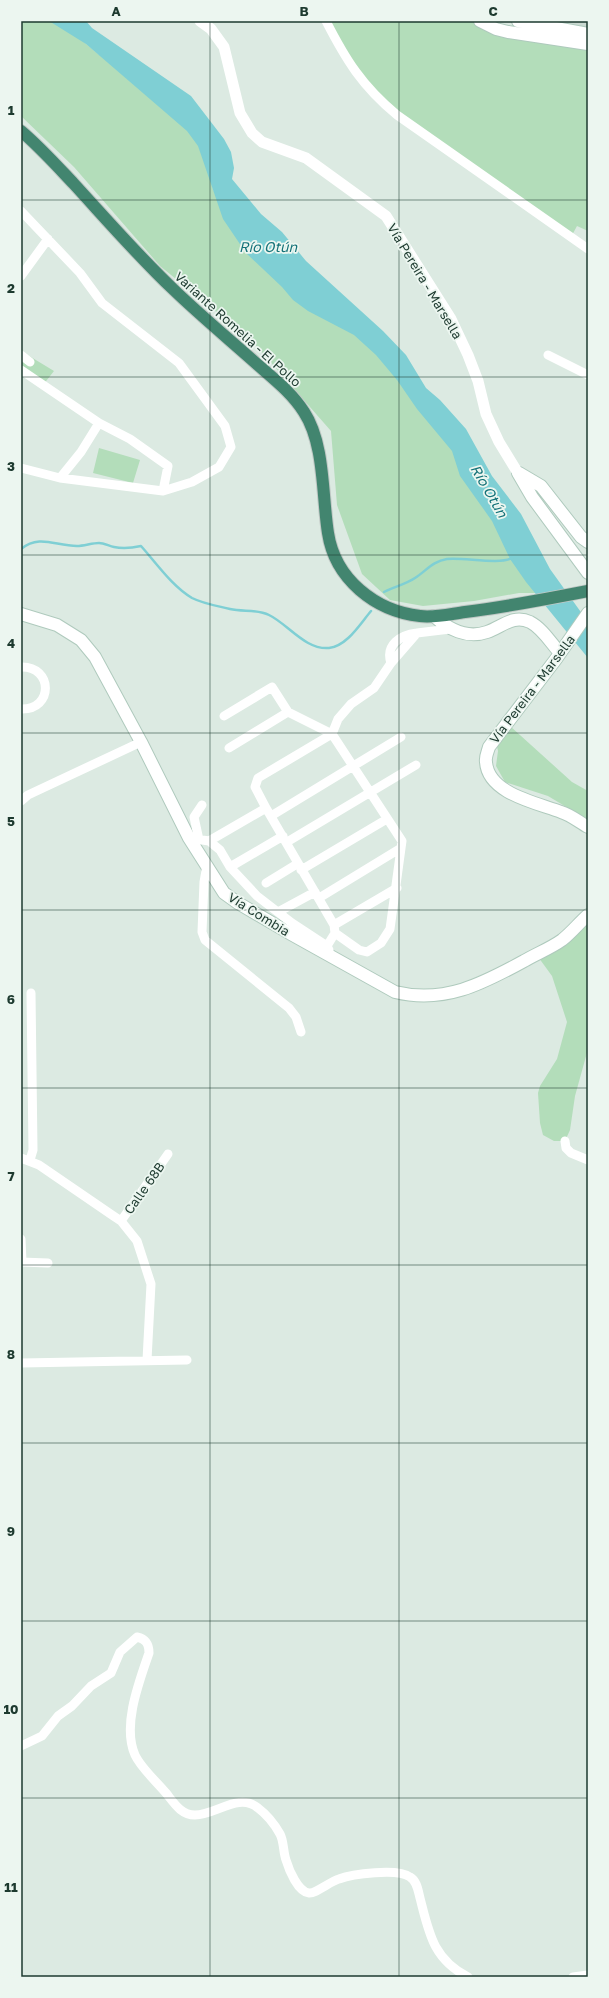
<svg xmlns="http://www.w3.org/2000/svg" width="609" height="1998" font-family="'Golos Text',sans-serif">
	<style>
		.built { fill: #cad9d1 }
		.green { fill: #b3ddba }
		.water { fill: #7fcfd4 }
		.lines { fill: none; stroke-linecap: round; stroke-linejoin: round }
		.stream { stroke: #7fcfd4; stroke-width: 2.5 }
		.secondary-casing { stroke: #afcabd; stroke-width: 14 }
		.trunk-casing { stroke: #c0c8c5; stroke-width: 14 }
		.minor { stroke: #fff; stroke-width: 9 }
		.tertiary { stroke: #fff; stroke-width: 11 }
		.secondary { stroke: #fff; stroke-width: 12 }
		.trunk { stroke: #42856f; stroke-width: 12 }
		.grid { fill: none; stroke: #1d3a2f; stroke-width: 1; stroke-opacity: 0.55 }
		.labels { text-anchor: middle; stroke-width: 3.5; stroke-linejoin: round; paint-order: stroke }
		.street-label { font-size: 13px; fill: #1d3a2f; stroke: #ecf6f0 }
		.water-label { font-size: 14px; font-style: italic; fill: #147278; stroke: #ecf6f0 }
		.neatline { fill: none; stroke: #1d3a2f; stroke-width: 1.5 }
		.grid-label { font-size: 13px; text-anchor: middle; font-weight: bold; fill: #1d3a2f }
	</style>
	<rect width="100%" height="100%" fill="#dceae2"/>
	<path class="built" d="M518 21H588V34Z"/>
	<path class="green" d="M21 21H59L98 54 141 81 208 148 213 190 378 346 440 420 551 593H519L474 601 423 606 390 600 362 574 337 505 331 431 252 341 160 266 74 167 21 116Z
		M326 21H474L484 27 588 48V231L577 226 571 237 380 101Z
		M21 351 54 371 43 385 21 370Z
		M99 448 140 460 133 483 93 473Z
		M510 726 572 782 588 791V820L548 796 505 782 496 766 498 751 496 742Z
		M588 915V1049L575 1096 570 1130 565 1141H554L543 1135 540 1123 538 1093 540 1086 557 1059 567 1022 552 976 536 954Z"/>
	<path class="water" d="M49 21H86L92 28 191 96 224 139 231 152 234 168 232 179 261 214 282 232 306 261 383 331 406 355 426 388 440 400 466 429 492 476 521 514 550 569 588 622V658L526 582 510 559 492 521 460 476 452 451 417 409 397 380 376 355 354 335 308 311 293 300 282 287 246 253 223 219 198 146 187 131 86 44Z"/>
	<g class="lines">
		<path class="stream" d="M21 549C40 534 55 546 77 546 84 546 92 543 99 543 104 543 109 546 114 547 123 549 132 548 141 546 157 564 172 586 192 598 204 604 218 606 230 609 243 612 257 609 269 615 288 624 305 650 329 648 347 646 360 624 371 611
			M384 592C394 587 406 584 415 578 426 571 433 561 447 559 463 557 500 565 512 558"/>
		<defs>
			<path id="secondary" d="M480 21 496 29 508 32 588 44
				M518 21 588 34
				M518 473 532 497 588 573
				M519 473 541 486 581 537 588 542
				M588 613 556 659 489 747C488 751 485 757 486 762 488 794 538 803 561 812 571 815 579 822 588 827
				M21 614 57 625 81 640 95 657 141 742 189 838 224 893 238 903 291 934 395 992C444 1004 482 984 524 961 536 954 551 948 562 940 571 933 579 923 588 915
				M434 616C448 629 467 639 487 632 502 627 513 614 530 622 542 628 551 643 560 653"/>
			<path id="trunk" d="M21 131C40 147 57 166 74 184 107 220 139 257 174 290 201 316 230 340 258 365 274 379 292 393 304 412 325 444 322 496 328 533 335 579 375 611 420 616 434 618 450 614 465 612 506 607 547 599 588 591"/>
		</defs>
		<use href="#secondary" class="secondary-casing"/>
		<use href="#trunk" class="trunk-casing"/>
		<path class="minor" d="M326 21C346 60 362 86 397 115L588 249
			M21 211 80 273 102 303 179 363 225 426 231 447 219 467 192 482 163 491 60 478 21 468
			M21 276 48 239
			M21 355 30 362
			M548 355 588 375
			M21 370 99 423 130 439 168 466 163 491
			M60 478 81 452 99 423
			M391 663C385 645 400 635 417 633
			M21 667C53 666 54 710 21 709
			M224 716 272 687 288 712 332 734 402 841 390 929 381 943 367 952 359 950 335 933
			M229 748 288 712
			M21 801 28 795 141 742
			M271 816 401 737
			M189 838 209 841 220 850 230 867 257 896 292 923 327 946 329 950
			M199 840 194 817 202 805
			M209 841 266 808
			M287 842 416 765
			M207 865 204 882 202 932 205 940 289 1008 296 1017 301 1032
			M230 867 283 836
			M301 870 387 819
			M266 883 297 864
			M319 898 401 848
			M278 912 315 892
			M334 925 397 888
			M327 946 335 933 334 925 266 808 255 787 258 778 332 734 338 719 351 704 374 688 391 663 417 633 450 629
			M565 1141 566 1148 571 1153 588 1160
			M21 1158 39 1165 112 1215 121 1221 137 1241 151 1284 147 1360
			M30 1160 33 1150 31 993
			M121 1221 168 1154
			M21 1239 22 1262
			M21 1262 48 1263
			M21 1363 187 1360
			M21 1746 42 1736 58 1716 72 1706 91 1686 111 1673 120 1652 137 1637C146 1639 149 1644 149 1653 139 1682 122 1726 135 1755 141 1768 156 1781 166 1793 174 1803 181 1815 195 1815 216 1815 239 1792 258 1808 266 1814 275 1825 280 1834 284 1841 283 1852 286 1860 289 1870 298 1892 309 1893 315 1894 331 1881 339 1879 352 1874 398 1868 410 1877 417 1881 418 1890 420 1898 429 1933 433 1959 468 1977
			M573 1977 588 1975"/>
		<path class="tertiary" d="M200 21 211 29 224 47 240 113 252 133 262 142 306 158 386 216 451 319 468 355 478 381 486 414 499 442 518 473"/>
		<use href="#secondary" class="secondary"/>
		<use href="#trunk" class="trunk"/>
	</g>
	<path class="grid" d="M210 21V1977M399 21V1977M21 200H588M21 377H588M21 555H588M21 733H588M21 910H588M21 1088H588M21 1265H588M21 1443H588M21 1621H588M21 1798H588"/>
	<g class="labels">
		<g class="street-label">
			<text transform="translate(425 281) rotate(59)" y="5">Vía Pereira - Marsella</text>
			<text transform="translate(238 329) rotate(42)" y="5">Variante Romelia - El Pollo</text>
			<text transform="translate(532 689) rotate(-53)" y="5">Vía Pereira - Marsella</text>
			<text transform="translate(259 914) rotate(32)" y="5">Vía Combia</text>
			<text transform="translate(144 1188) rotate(-55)" y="5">Calle 68B</text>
		</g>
		<g class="water-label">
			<text x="268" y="252">Río Otún</text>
			<text transform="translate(489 491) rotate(60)" y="5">Río Otún</text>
		</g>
	</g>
	<rect width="609" height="1998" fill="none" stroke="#ecf6f0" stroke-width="44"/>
	<rect x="22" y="22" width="565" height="1954" class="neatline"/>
	<g class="grid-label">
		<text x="116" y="16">A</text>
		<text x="304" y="16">B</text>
		<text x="493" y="16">C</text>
		<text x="11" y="115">1</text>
		<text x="11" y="293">2</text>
		<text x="11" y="471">3</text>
		<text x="11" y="648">4</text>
		<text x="11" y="826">5</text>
		<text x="11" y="1004">6</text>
		<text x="11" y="1181">7</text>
		<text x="11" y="1359">8</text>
		<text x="11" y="1536">9</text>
		<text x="11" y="1714">10</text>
		<text x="11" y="1892">11</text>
	</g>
</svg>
